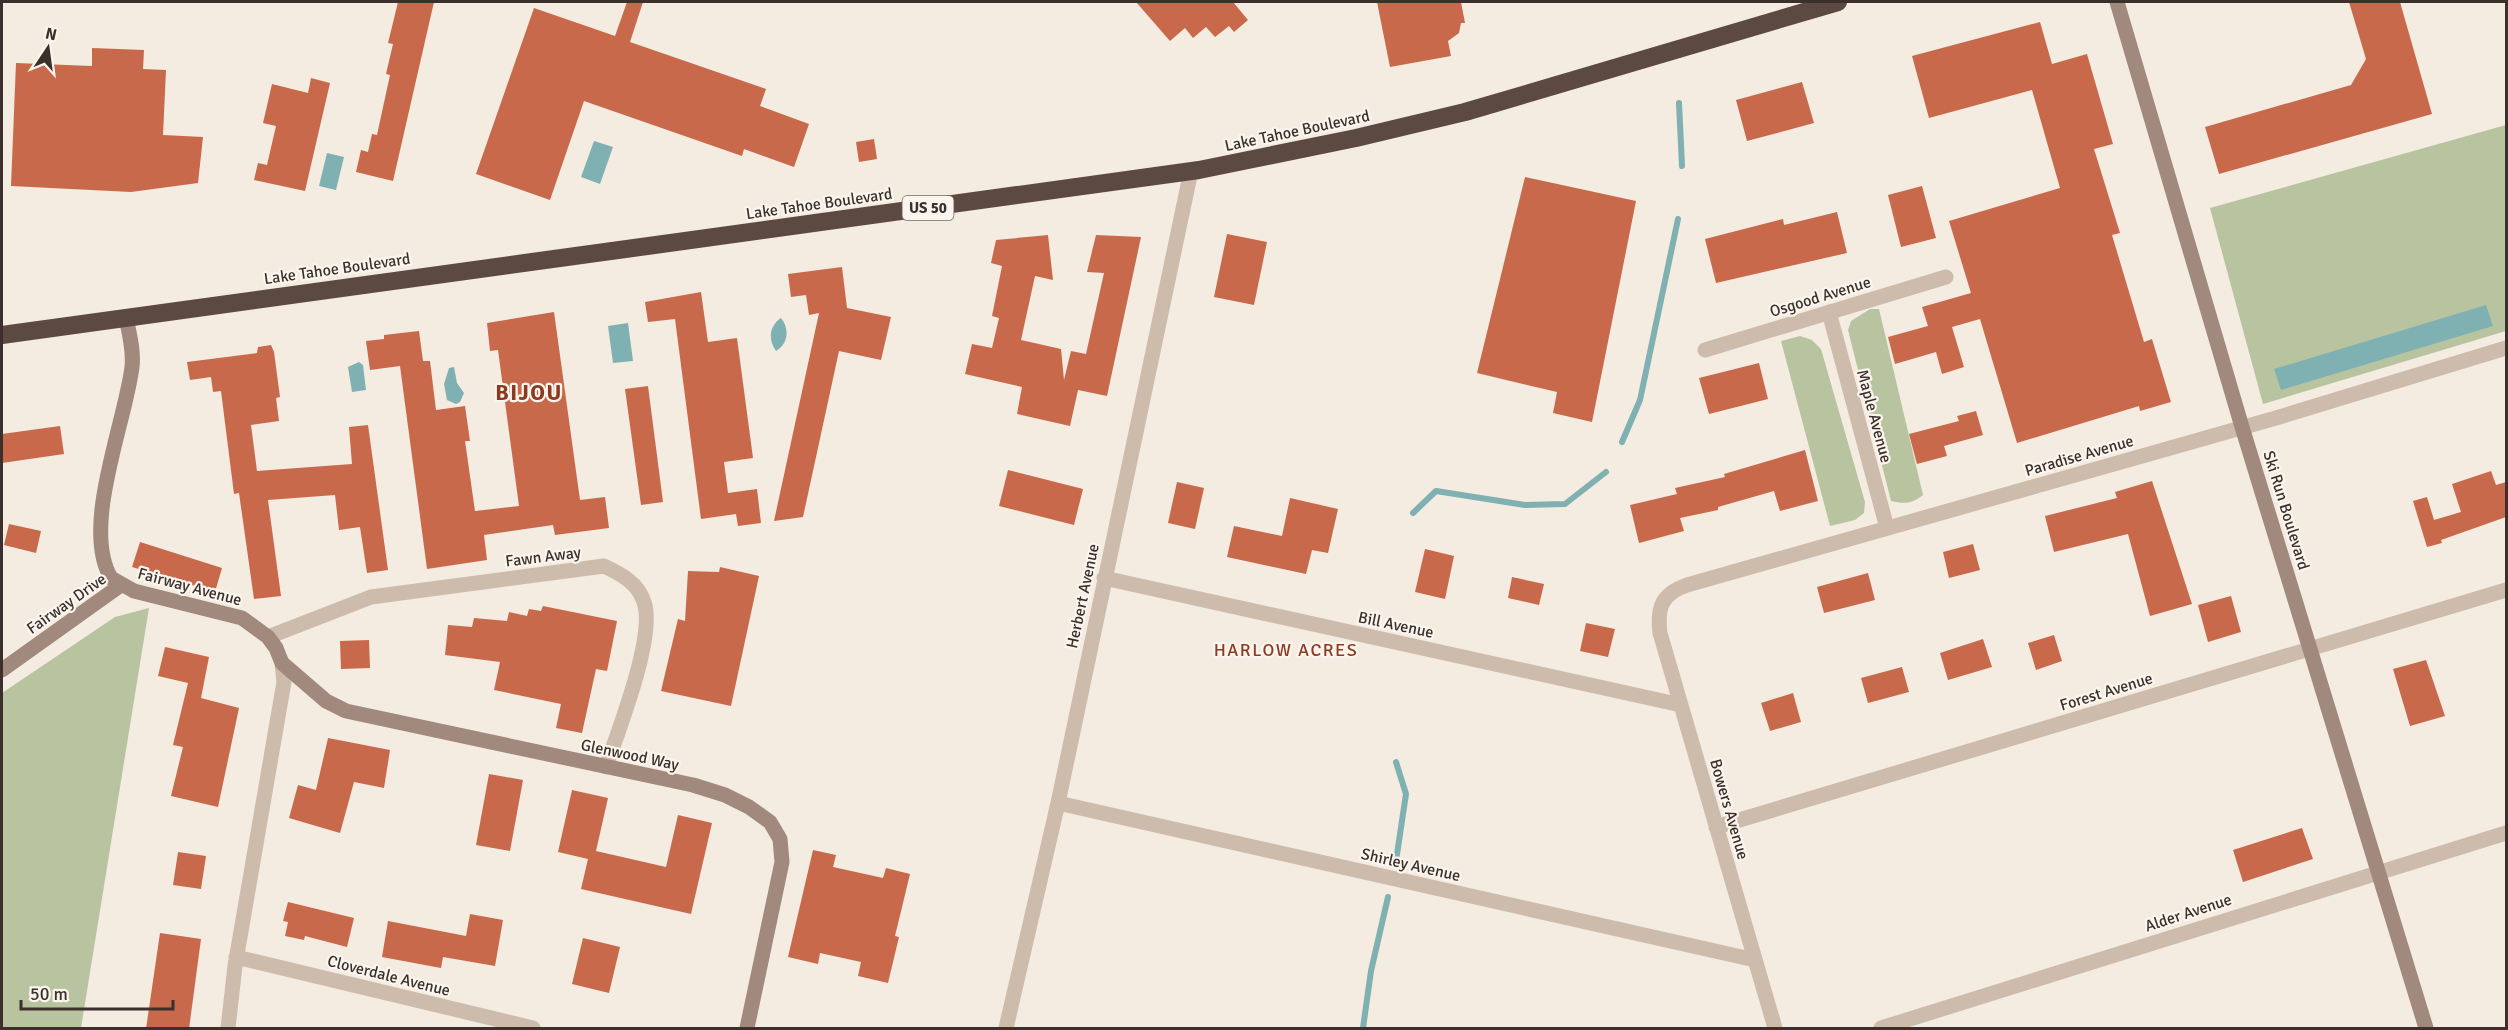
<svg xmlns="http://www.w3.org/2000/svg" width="2508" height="1030" font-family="Signika,sans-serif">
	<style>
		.green { fill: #b8c4a0 }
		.water { fill: #7fb0b2 }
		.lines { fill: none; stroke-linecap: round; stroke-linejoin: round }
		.stream { stroke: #7fb0b2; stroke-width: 6 }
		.building { fill: #c8694b }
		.street { stroke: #cdbbac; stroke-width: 15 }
		.secondary { stroke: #a18a7d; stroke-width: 15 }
		.highway { stroke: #5c4a42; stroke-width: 18 }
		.labels { text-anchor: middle; stroke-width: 4.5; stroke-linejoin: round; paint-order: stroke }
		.shield { fill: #fbf5ee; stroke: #756b66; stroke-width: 1.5 }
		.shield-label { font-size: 15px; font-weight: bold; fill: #3b302b }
		.street-label { font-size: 16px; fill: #3b302b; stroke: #fbf5ee }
		.neighbourhood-label { font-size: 18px; letter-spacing: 1.5px; fill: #8c3b22; stroke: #fbf5ee }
		.district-label { font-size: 22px; font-weight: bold; letter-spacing: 1.5px; fill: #8c3b22; stroke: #fbf5ee }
	</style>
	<rect width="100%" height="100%" fill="#f4ebe1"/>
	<path class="green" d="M2506 125V331L2263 404 2210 208Z
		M1870 309H1879L1923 495C1912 504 1904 504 1891 501L1848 330 1851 321Z
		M1800 336 1812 340 1821 349 1865 502 1864 513 1855 520 1830 526 1781 341Z
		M149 608 81 1028H2V693L115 617Z"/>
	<path class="water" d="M594 141 613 147 600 184 581 177Z
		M327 153 344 157 336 190 319 186Z
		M2486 305 2493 326 2281 390 2274 369Z
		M781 318C790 329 788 344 776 351 768 340 769 326 781 318Z
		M628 323 633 361 613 363 608 326Z
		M359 362 363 365 366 390 352 392 348 367Z
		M454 367 457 383 464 393 460 402 456 404 447 400 444 384 449 368Z"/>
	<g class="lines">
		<path class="stream" d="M1679 103 1682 166
			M1622 442 1640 400 1678 219
			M1413 513 1436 491 1525 505 1565 504 1606 472
			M1396 861 1406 794 1396 762
			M1363 1028 1371 971 1388 897"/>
	</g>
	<path class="building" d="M398 2H434L393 181 356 172 361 150 368 152 372 134 377 135 390 75 386 74 393 44 388 43Z
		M627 2H643L630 42 766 89 760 106 809 124 794 167 744 149 742 156 584 101 550 200 476 174 534 8 615 36Z
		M1136 2H1233L1248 20 1234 32 1229 26 1215 37 1206 27 1193 38 1185 28 1170 41Z
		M1377 2H1461L1465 23H1461L1459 33 1448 41 1451 56 1390 67Z
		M2349 2H2400L2432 114 2219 174 2205 127 2351 85 2366 59Z
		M2040 22 2052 64 2087 54 2113 144 2094 149 2120 233 2112 235 2144 342 2152 339 2171 402 2140 411 2139 406 2017 443 1980 319 1952 327 1964 367 1942 374 1936 352 1895 364 1888 337 1928 326 1922 307 1971 293 1949 221 2060 188 2032 90 1929 118 1912 56Z
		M92 48 144 50 143 69 166 70 163 135 203 137 198 183 131 192 11 186 16 63 92 66Z
		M311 78 330 83 305 191 254 180 258 163 267 165 276 126 263 123 272 84 308 93Z
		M1802 82 1814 123 1747 141 1736 100Z
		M874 139 877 159 859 162 856 142Z
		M1525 177 1636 201 1592 422 1553 413 1557 392 1477 373Z
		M1922 186 1936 238 1901 247 1888 195Z
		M1837 212 1847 253 1716 283 1705 239 1783 219 1784 225Z
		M1227 234 1267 242 1254 305 1214 297Z
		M1048 235 1053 280 1035 276 1021 340 1061 349 1064 380 1071 351 1086 354 1104 273 1087 272 1096 235 1141 237 1107 396 1078 390 1070 426 1017 414 1022 387 965 374 972 344 992 348 999 318 992 316 1002 266 991 263 996 240Z
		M842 267 847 308 891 317 881 360 839 351 803 517 774 521 819 313 809 315 806 295 791 297 788 274Z
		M701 292 708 342 737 338 753 458 724 462 728 493 757 489 761 523 738 526 736 514 701 519 675 319 648 322 645 302Z
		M554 312 580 500 605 497 609 528 555 535 553 525 484 535 487 560 427 569 400 366 370 370 366 341 384 339V335L419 331 423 361H430L436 410 465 406 470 441H465L475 511 519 506 498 350 490 351 487 323Z
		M271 345 274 352 280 397 276 398 279 421 251 425 257 471 352 464 349 427 368 425 388 570 367 573 360 527 339 530 335 495 268 500 281 596 254 599 239 493 234 494 221 391 213 392 211 377 190 380 187 362 257 353 258 347Z
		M1759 363 1768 399 1709 414 1699 378Z
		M648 386 663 502 641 505 625 389Z
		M1976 411 1983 435 1944 446 1947 456 1917 464 1909 434 1959 421 1957 416Z
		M60 426 64 454 2 463V434Z
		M1805 450 1818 501 1780 511 1774 491 1718 507V510L1680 518 1684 531 1639 543 1630 505 1677 494 1675 488 1725 477 1724 474Z
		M1008 470 1083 489 1074 525 999 506Z
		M2491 471 2496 485 2506 482V517L2441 540 2442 543 2427 547 2413 501 2427 497 2434 520 2461 512 2452 484Z
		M2152 481 2192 604 2150 616 2128 534 2054 552 2045 516 2117 498 2115 492Z
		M1177 482 1204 488 1195 529 1168 523Z
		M1290 498 1338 509 1328 553 1312 550 1306 574 1227 557 1234 526 1282 536Z
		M9 524 41 531 36 553 4 545Z
		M140 542 222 568 215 592 132 567Z
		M1973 544 1980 570 1949 578 1943 552Z
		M1425 549 1454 556 1445 599 1415 592Z
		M720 567 759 576 731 706 661 691 678 619 685 621 688 571 719 572Z
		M1868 573 1875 600 1824 613 1817 587Z
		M1512 577 1544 584 1539 605 1508 598Z
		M2231 596 2241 632 2208 642 2198 605Z
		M543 606 617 621 607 671 596 669 582 733 556 728 561 704 494 690 500 662 445 655 448 625 472 627 474 618 507 621 509 612 527 616 529 609 541 611Z
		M1586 623 1615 629 1608 657 1580 651Z
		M2054 635 2062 661 2036 670 2028 643Z
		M1983 639 1992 667 1948 680 1940 653Z
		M369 640 370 668 341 669 340 641Z
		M165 647 209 657 201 698 239 708 218 807 171 796 183 747 173 745 188 683 158 676Z
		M2426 660 2445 716 2410 726 2393 669Z
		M1902 667 1909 692 1868 703 1861 678Z
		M1793 693 1801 722 1770 731 1761 703Z
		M328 738 390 750 384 788 354 782 340 833 289 818 298 785 316 790Z
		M489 774 523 780 510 851 476 845Z
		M572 790 608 798 596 851 666 867 678 815 712 823 691 914 581 889 588 859 558 852Z
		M2302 828 2313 859 2243 882 2233 850Z
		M813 850 836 855 833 867 883 878 886 868 910 874 895 936 899 937 888 983 858 976 861 962 820 953 818 964 788 957Z
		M178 852 206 856 201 889 173 885Z
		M288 902 354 918 347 947 305 936 304 940 285 936 288 922 283 921Z
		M470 914 503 920 495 966 443 957 441 968 382 957 388 921 466 936Z
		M160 933 201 939 189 1029H146Z
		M583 938 620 947 609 993 572 984Z"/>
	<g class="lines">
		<path class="street" d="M1829 312 1887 528
			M1705 350 1946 277
			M1104 578 1681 705
			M268 637 371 597 604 566C621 574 638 583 644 602 656 636 618 731 606 767
			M1058 803 1755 960
			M1716 827 2506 590
			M236 957 533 1028
			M228 1028 235 966 284 682 282 663
			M1006 1028 1058 803 1191 171
			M1775 1028 1660 633C1657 608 1661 594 1687 585L2276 418 2506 348
			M1881 1028 2506 833"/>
		<path class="secondary" d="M2117 2 2242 427 2426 1028
			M126 317C129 333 134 351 132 367 125 424 81 527 111 578L134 591 242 618 268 637 276 648 282 663 326 701 346 711 693 785 725 795 749 807 770 822 780 839 782 862 747 1028
			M2 670 121 585"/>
		<path class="highway" d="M2 335 1199 170 1356 138 1465 112 1838 2"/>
	</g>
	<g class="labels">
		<rect class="shield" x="902.5" y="196" width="51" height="24" rx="4.5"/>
		<g class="shield-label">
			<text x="928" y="213">US 50</text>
		</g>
		<g class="street-label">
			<text transform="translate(1297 130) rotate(-12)" y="6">Lake Tahoe Boulevard</text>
			<text transform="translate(819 203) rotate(-8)" y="6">Lake Tahoe Boulevard</text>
			<text transform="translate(337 268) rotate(-8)" y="6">Lake Tahoe Boulevard</text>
			<text transform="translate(1820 296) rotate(-17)" y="6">Osgood Avenue</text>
			<text transform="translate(1875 416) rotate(75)" y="6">Maple Avenue</text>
			<text transform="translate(2079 455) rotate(-16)" y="6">Paradise Avenue</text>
			<text transform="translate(2287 510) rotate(73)" y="6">Ski Run Boulevard</text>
			<text transform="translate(543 556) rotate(-7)" y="6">Fawn Away</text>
			<text transform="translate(190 586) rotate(15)" y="6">Fairway Avenue</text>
			<text transform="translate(1082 596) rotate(-78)" y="6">Herbert Avenue</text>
			<text transform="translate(66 603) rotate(-35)" y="6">Fairway Drive</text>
			<text transform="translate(1396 624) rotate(12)" y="6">Bill Avenue</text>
			<text transform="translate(2106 691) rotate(-17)" y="6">Forest Avenue</text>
			<text transform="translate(630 754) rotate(12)" y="6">Glenwood Way</text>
			<text transform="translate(1730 809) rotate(74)" y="6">Bowers Avenue</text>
			<text transform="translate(1411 864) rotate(13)" y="6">Shirley Avenue</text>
			<text transform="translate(2188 912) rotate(-18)" y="6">Alder Avenue</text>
			<text transform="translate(389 975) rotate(14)" y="6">Cloverdale Avenue</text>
		</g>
		<g class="neighbourhood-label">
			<text x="1286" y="656">HARLOW ACRES</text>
		</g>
		<g class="district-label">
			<text x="529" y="400">BIJOU</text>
		</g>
	</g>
	<rect width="2508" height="1030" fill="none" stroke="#3b302b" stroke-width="6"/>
	<g transform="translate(48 48) rotate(13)" stroke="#fbf5ee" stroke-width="4.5" paint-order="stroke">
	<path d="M0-4.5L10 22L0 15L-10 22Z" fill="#3b302b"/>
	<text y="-9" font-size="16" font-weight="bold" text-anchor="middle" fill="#3b302b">N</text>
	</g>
	<path d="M21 1000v9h152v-9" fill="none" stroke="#3b302b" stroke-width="3"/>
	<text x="30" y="1000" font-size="18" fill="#3b302b" stroke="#fbf5ee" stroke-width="4.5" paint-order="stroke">50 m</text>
</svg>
